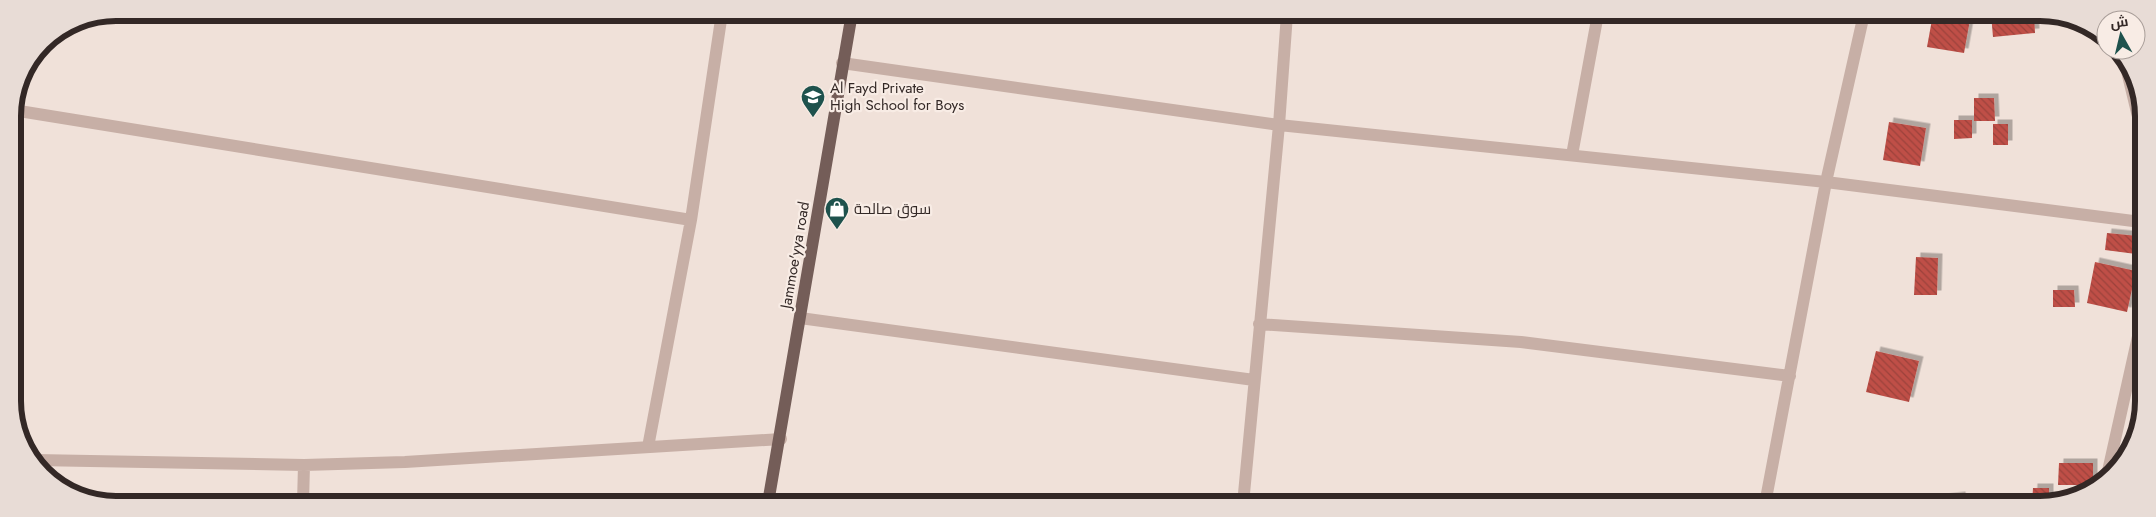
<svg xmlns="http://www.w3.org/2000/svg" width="2156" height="517" font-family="Jost,Cairo,sans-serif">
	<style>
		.building { fill: url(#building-back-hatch); filter: url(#shadow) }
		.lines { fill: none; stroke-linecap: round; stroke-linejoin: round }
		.minor { stroke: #c7afa6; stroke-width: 12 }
		.major { stroke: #745d58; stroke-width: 12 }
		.labels { text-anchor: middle; stroke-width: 4.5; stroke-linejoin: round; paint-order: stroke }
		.poi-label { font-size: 15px; fill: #332826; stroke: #f8ece5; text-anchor: start }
		.street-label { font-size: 15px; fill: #332826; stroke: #f8ece5 }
		.rim { fill: none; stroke: #332826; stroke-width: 6 }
	</style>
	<defs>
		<pattern id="building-back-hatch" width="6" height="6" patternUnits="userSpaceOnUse" patternTransform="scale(1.25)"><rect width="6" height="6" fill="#bf4f47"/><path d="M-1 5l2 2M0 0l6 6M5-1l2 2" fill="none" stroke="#9c423b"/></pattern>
		<filter id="shadow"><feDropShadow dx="4.5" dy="-4.5" stdDeviation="0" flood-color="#0004"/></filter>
	</defs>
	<rect width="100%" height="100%" fill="#f0e1d9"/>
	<path class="building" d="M1801 14H1824V24H1801Z
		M1933 14H1971L1964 53 1927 47Z
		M1991 14 2034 15 2035 33 1993 37Z
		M1974 98H1994L1995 121H1974Z
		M1954 120H1972V138L1954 139Z
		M1889 122 1926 128 1920 166 1883 160Z
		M1993 124H2008V145H1993Z
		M2107 233 2138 236 2136 254 2105 250Z
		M1916 257 1938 258 1937 295H1914Z
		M2095 262 2136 271 2127 312 2087 303Z
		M2053 290H2074L2075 307H2053Z
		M1876 351 1919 361 1909 402 1866 392Z
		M2059 463H2093V485H2058Z
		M2033 488H2049V503L2032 504Z
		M1961 496 1962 504H1920V501Z"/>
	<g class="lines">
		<path class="minor" d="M842 63 1279 125 1826 182 2141 222
			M2126 67 2141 129
			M13 110 691 220
			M1572 155 1598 14
			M800 318 1254 380
			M1259 324 1521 342 1790 376
			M648 447 691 220 722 13
			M35 460 304 465 405 462 781 439
			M2106 480 2141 323
			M303 503 304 465
			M1243 504 1279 125 1287 14
			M1765 504 1826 182 1864 14"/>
		<path class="major" d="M768 503 852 13"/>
	</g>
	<defs>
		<symbol id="school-pin" viewBox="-11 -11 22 30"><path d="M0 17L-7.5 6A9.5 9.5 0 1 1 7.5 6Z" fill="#1e524d" stroke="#f8ece5"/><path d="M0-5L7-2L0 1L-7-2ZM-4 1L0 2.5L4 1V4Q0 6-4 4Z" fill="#fff"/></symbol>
		<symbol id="shop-pin" viewBox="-11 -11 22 30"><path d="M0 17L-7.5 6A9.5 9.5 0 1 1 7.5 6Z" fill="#1e524d" stroke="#f8ece5"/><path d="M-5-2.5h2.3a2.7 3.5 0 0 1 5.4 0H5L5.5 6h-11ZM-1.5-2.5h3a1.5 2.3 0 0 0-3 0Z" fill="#fff"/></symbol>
	</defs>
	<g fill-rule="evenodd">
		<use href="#school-pin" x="799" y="83" width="28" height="38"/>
		<use href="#shop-pin" x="823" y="195" width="28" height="38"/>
	</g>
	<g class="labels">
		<g class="poi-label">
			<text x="830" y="93">Al Fayd Private<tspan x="830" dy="17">High School for Boys</tspan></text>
			<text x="854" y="214">سوق صالحة</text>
		</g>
		<g class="street-label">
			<text transform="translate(795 255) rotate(-80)" y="5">Jammoe'yya road</text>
		</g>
	</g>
	<path d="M0 0H2156V517H0ZM116 21H2040A95 95 0 0 1 2135 116V401A95 95 0 0 1 2040 496H116A95 95 0 0 1 21 401V116A95 95 0 0 1 116 21Z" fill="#e8dcd6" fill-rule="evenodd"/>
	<path class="rim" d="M116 21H2040A95 95 0 0 1 2135 116V401A95 95 0 0 1 2040 496H116A95 95 0 0 1 21 401V116A95 95 0 0 1 116 21Z"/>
	<g transform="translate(2121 35) rotate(352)"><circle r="24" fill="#f8ece5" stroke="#a99e99"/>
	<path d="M0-4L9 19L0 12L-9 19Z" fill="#1e524d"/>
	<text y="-8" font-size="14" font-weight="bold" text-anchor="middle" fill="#332826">ش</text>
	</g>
</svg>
